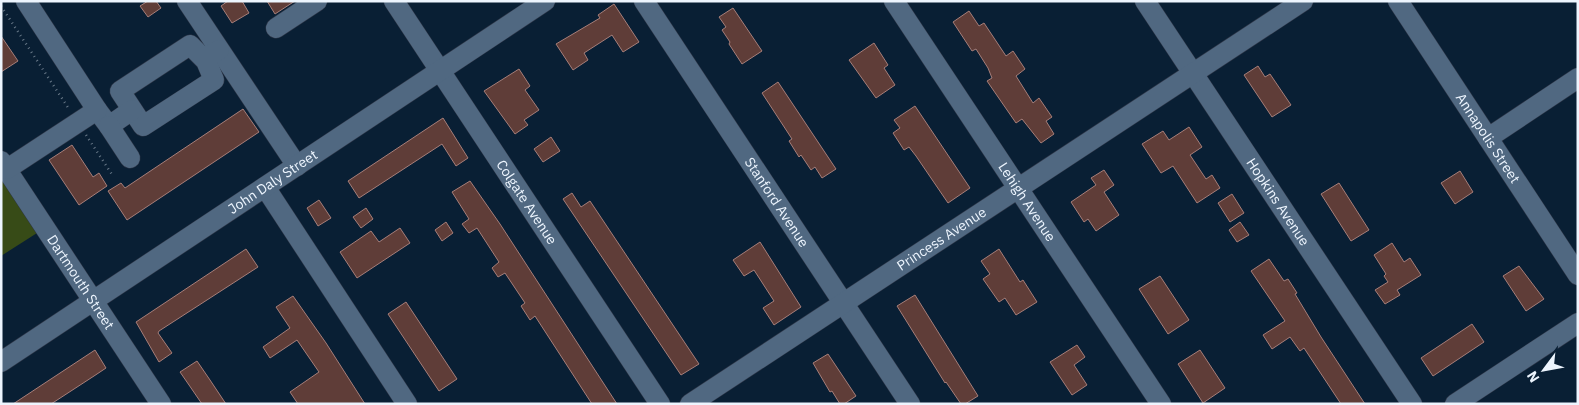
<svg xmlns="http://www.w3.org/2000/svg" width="1579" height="405" font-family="'IBM Plex Sans',sans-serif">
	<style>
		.green { fill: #374b17 }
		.building { fill: #5f3d38; stroke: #a67e79 }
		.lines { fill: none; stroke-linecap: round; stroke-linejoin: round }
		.minor-casing { stroke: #2f3748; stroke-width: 21 }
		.path { stroke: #687888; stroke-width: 2.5; stroke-dasharray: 1 4; stroke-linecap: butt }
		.minor { stroke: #506881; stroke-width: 20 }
		.labels { text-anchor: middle; stroke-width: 4.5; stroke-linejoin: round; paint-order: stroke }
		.street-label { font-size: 14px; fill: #edf5fe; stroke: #091f34 }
	</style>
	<rect width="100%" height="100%" fill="#091f34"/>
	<path class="green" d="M1 178 37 233 1 256Z"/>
	<path class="building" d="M148 1H156L161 8 148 17 140 6Z
		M228 1H242L249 13 232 23 221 6Z
		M267 1H295L275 14Z
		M614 4 639 42 623 52 612 35 584 53 588 60 573 70 556 44 600 18 598 15Z
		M733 8 762 51 742 64 729 44 730 42 722 30 726 27 719 17Z
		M969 11 979 26 984 23 1006 56 1013 51 1025 69 1016 76 1033 103 1039 98 1052 117 1046 121 1054 134 1041 143 1022 119 1016 123 987 81 992 78 988 68 976 49 972 51 953 22Z
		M1 36 18 61 1 72Z
		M874 43 888 65 884 68 895 85 876 98 849 60Z
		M1258 66 1265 77 1270 74 1291 105 1272 117 1244 75Z
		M519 69 530 86 525 90 539 110 524 120 528 125 515 134 484 91Z
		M778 82 836 169 822 178 815 167 811 170 801 155 799 157 789 141 792 139 762 93Z
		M915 106 970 188 948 203 916 156 909 147 904 150 893 133 900 128 894 120Z
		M243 109 259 132 127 220 108 191 121 183 125 188Z
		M443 118 468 158 456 166 442 144 359 198 348 181Z
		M1189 127 1202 147 1190 155 1206 179 1212 175 1220 188 1197 203 1173 166 1161 173 1142 144 1163 131 1169 140Z
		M551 137 560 151 543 162 534 149Z
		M72 145 93 177 99 173 107 186 79 205 49 160Z
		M1104 170 1114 185 1104 192 1119 215 1096 231 1088 219 1084 222 1071 202 1096 185 1091 178Z
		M1460 171 1473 192 1455 204 1441 183Z
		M470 181 500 224 617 404H592L535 316 530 320 521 306 525 303 505 273 498 277 492 268 499 262 477 228 469 233 462 224 469 219 452 192Z
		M1339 183 1369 230 1351 241 1321 194Z
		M572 193 581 207 590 201 699 364 681 375 563 199Z
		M1232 194 1244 213 1230 222 1218 203Z
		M319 200 331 218 318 226 307 208Z
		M366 208 373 219 361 228 353 217Z
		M446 222 453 233 442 241 435 230Z
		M1240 222 1249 235 1237 242 1229 230Z
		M400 228 410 243 357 278 340 252 371 231 379 242Z
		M760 242 801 307 774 325 763 308 774 301 754 270 744 276 733 260Z
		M1392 243 1404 262 1410 258 1421 275 1397 290 1400 295 1385 304 1375 290 1388 282 1384 276 1386 274 1374 255Z
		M246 249 258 267 159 331 158 333 172 353 159 362 136 322Z
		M999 249 1020 282 1023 280 1037 302 1016 315 1005 298 999 302 983 279 990 274 981 261Z
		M1269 259 1284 281 1288 279 1297 293 1295 294 1321 337 1365 404H1341L1304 348 1300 351 1290 337 1272 349 1263 335 1285 321 1251 271Z
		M1519 266 1544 299 1526 311 1503 276Z
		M1160 276 1189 320 1168 334 1139 289Z
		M915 295 978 396 965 404H961L946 382 945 383 897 306Z
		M293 296 326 343 365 404H298L290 392 319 372 297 340 270 358 263 347 290 328 276 307Z
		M406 302 457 379 439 391 388 314Z
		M1472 324 1484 342 1433 376 1421 358Z
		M1077 345 1085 357 1074 365 1087 385 1072 395 1050 362Z
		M95 350 106 368 94 376 51 404H13Z
		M1200 350 1225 388 1203 403 1178 364Z
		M828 354 856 396 844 404H840L832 391 830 392 813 363Z
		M197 361 210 380 226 404H202L189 385 180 372Z"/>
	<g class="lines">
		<defs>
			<g id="minor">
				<path d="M187 1 297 166"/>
				<path id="s1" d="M394 1 660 404"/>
				<path id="s2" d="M644 1 910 404"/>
				<path id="s3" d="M894 1 1161 404"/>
				<path id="s4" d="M1145 1 1412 404"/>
				<path id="s5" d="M1398 1 1578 275"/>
				<path d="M276 28 317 1"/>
				<path d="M206 61 190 45 120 91 143 126 214 80 206 61 210 55 219 50"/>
				<path d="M97 110 109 126 132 110"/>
				<path d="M109 126 130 158"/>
				<path d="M1488 138 1578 78"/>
				<path id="s6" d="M1 161 161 404"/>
				<path d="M7 169 97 110 26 1"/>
				<path d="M265 187 407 404"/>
				<path id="s7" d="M1 362 545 1"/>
				<path id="s8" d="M690 404 1303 1"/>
				<path d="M1455 404 1578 323"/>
			</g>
		</defs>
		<use href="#minor" class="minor-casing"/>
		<path class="path" d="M1 6 69 109
			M86 135 113 176"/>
		<use href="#minor" class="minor"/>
	</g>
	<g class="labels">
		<g class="street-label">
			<text dy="5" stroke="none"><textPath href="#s5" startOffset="164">Annapolis Street</textPath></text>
			<text dy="5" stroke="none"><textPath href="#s7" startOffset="326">John Daly Street</textPath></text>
			<text dy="5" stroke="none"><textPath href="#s1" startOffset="241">Colgate Avenue</textPath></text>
			<text dy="5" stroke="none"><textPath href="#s2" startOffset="241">Stanford Avenue</textPath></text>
			<text dy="5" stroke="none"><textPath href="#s3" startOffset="241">Lehigh Avenue</textPath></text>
			<text dy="5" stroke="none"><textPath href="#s4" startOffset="241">Hopkins Avenue</textPath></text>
			<text dy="5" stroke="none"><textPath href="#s8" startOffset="301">Princess Avenue</textPath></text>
			<text dy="5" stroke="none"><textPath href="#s6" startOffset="145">Dartmouth Street</textPath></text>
		</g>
	</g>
	<rect width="1579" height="405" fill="none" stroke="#edf5fe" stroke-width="5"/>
	<g transform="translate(1544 370) rotate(238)" stroke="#091f34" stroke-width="4" paint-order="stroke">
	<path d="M0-4L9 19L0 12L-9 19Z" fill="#edf5fe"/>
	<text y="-8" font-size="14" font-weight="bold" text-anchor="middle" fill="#edf5fe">N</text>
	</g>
</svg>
